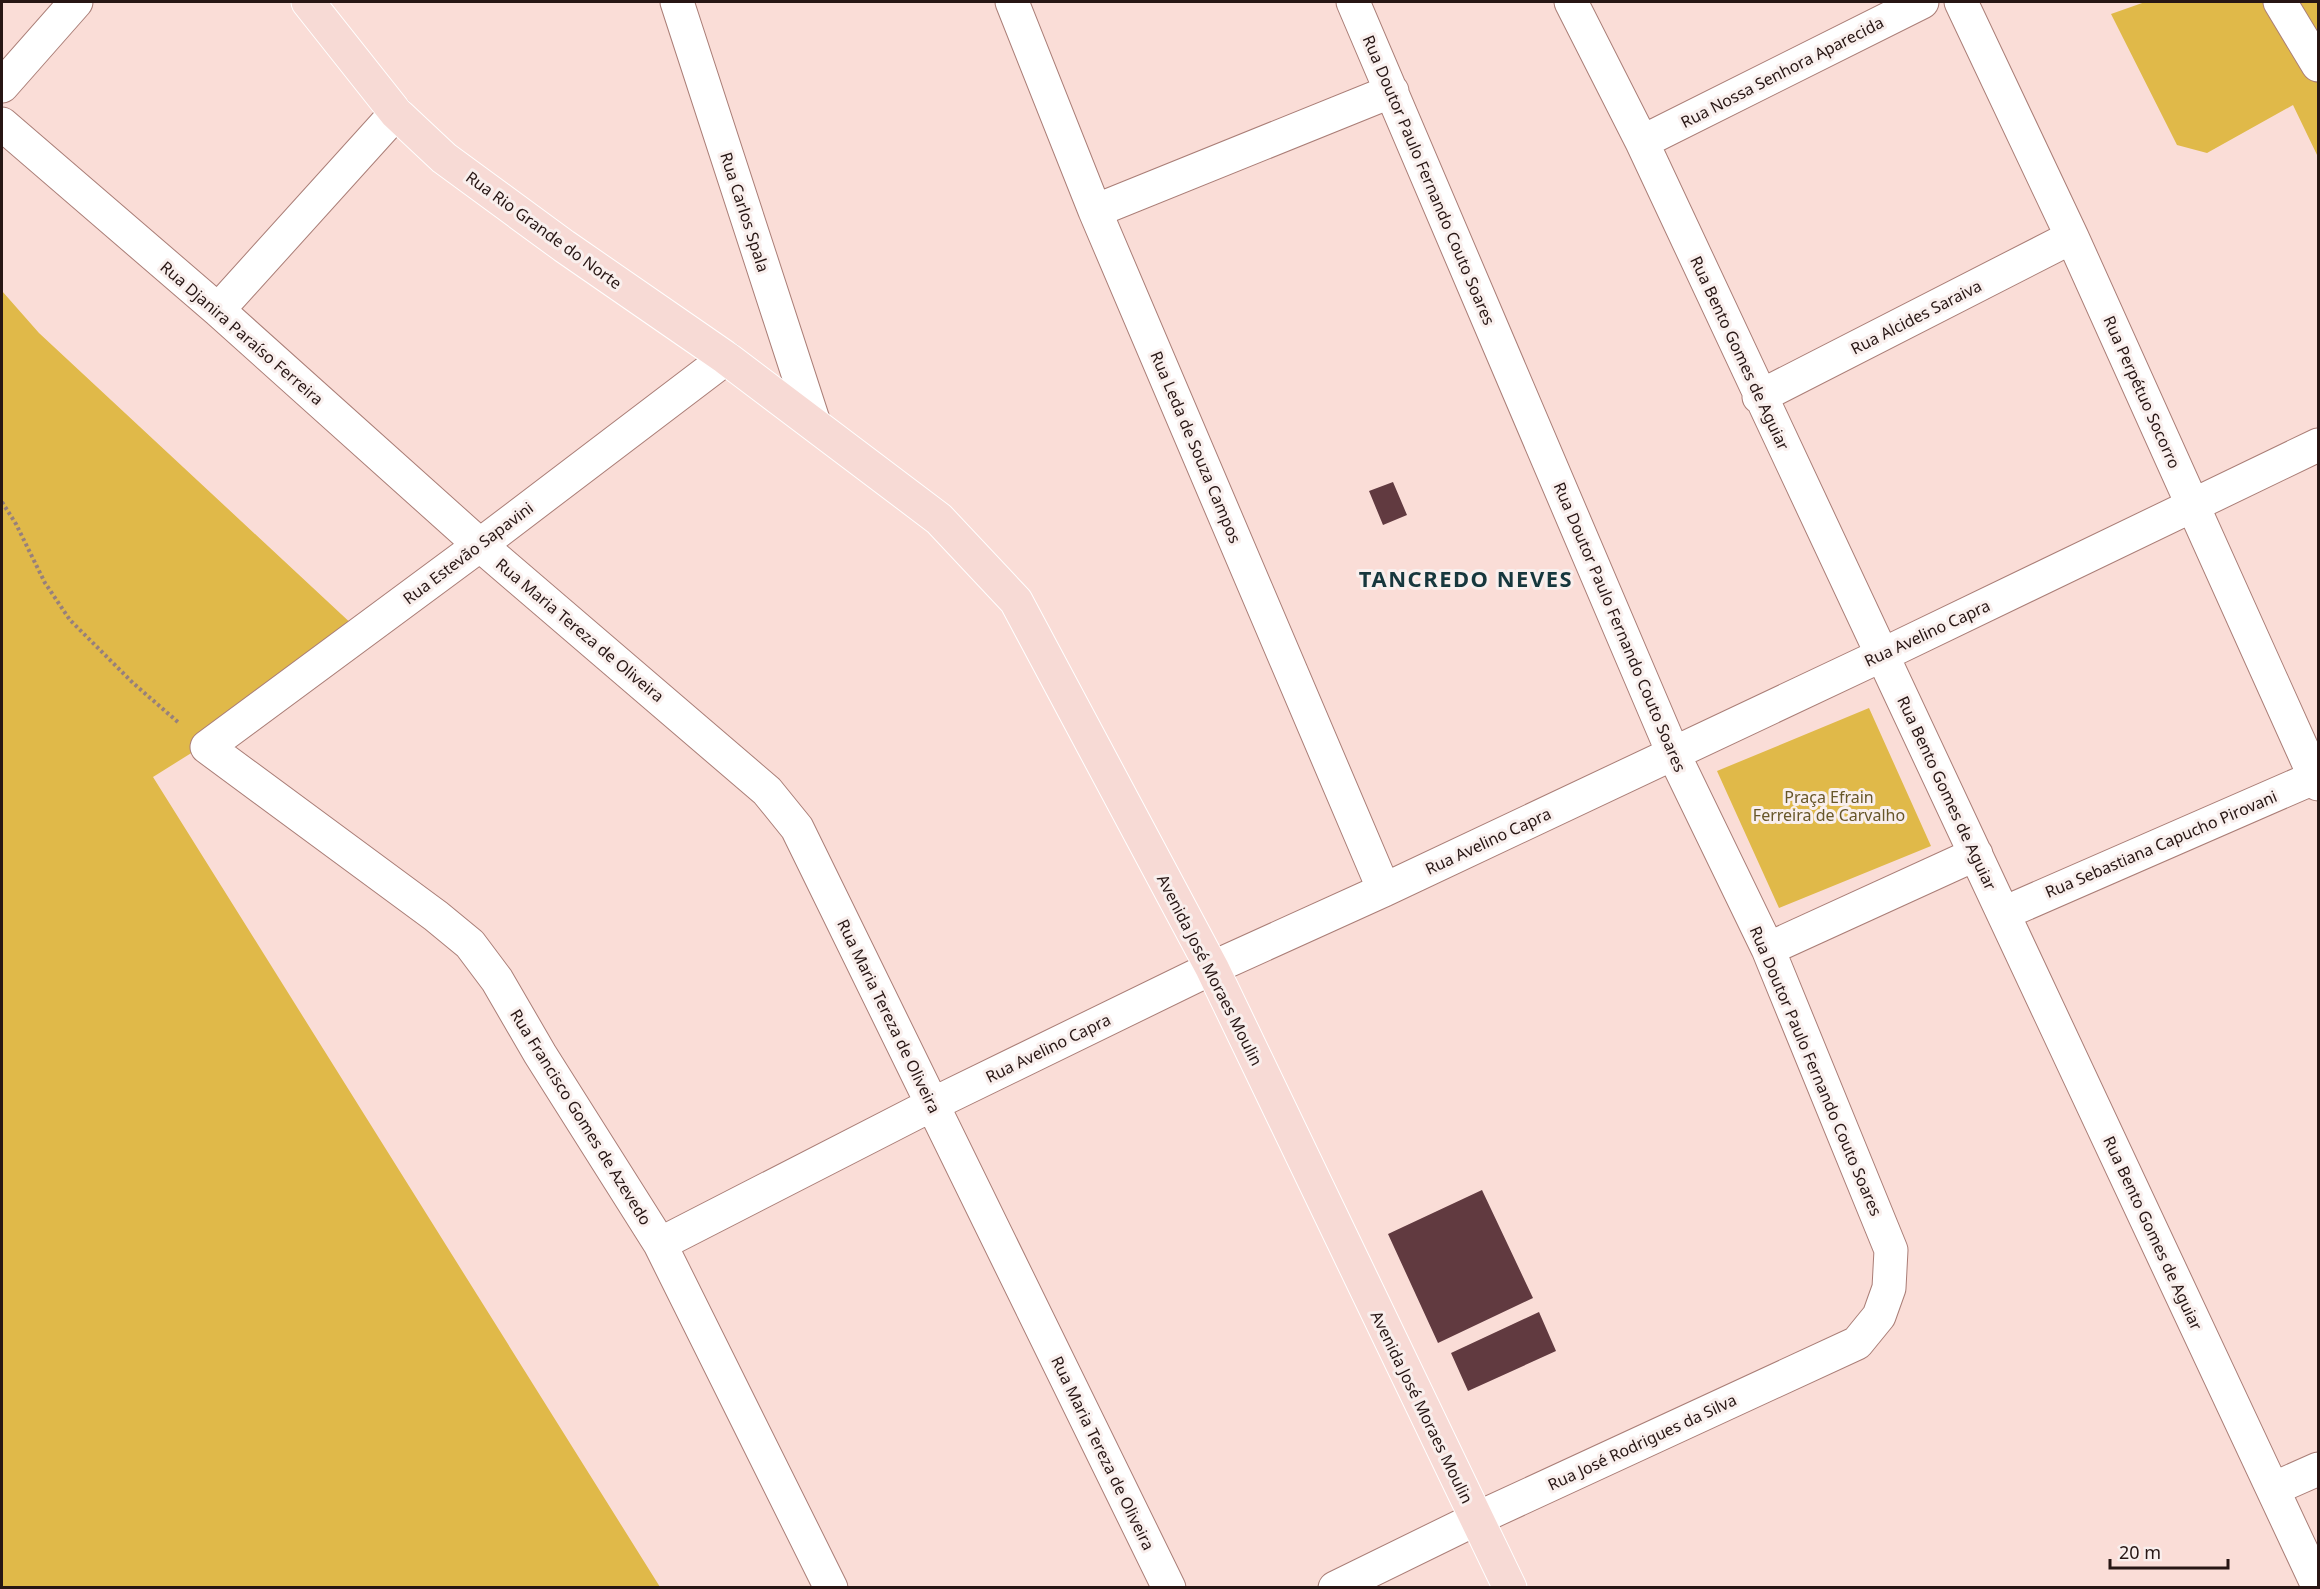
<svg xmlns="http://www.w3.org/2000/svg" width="2320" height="1589" font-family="'Noto Sans',sans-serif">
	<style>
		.green { fill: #e0b949 }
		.building { fill: #613a40 }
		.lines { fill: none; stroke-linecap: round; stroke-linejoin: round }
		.minor-casing { stroke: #aa7e77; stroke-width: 35 }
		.major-casing { stroke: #fff; stroke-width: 35 }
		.path { stroke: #97807c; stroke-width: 4; stroke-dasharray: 3 3; stroke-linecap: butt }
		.minor { stroke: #fff; stroke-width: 33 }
		.major { stroke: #f7dad5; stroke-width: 33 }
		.labels { text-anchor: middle; stroke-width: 6; stroke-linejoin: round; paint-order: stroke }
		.street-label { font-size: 16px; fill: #271614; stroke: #f9efed }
		.park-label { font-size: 16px; fill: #675628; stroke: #f9efed }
		.district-label { font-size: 22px; font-weight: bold; letter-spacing: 1.5px; fill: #16373d; stroke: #f9efed }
	</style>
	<rect width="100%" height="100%" fill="#faddd7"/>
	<path class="green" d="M2145 2H2318V157L2293 105 2207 153 2177 145 2111 14Z
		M2 291 39 333 370 641 153 777 660 1587H2Z
		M1869 708 1931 846 1779 908 1717 771Z"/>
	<path class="building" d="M1393 482 1407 515 1383 525 1369 491Z
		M1482 1190 1533 1298 1438 1343 1388 1234Z
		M1539 1312 1556 1351 1468 1391 1451 1353Z"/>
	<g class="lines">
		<defs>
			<path id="minor" d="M677 2 814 423
				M1012 2 1095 211 1384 890
				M1571 2 1642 142 2318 1586
				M1961 2 2072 237 2318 784
				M2280 2 2318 65
				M2 86 76 2
				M2 124 218 310 480 545 767 791 797 828 1169 1588
				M1642 142 1922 2
				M1095 211 1392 91
				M218 310 396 113
				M726 358 480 545 207 747 436 916 470 944 497 980 540 1054 660 1244 831 1588
				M1759 397 2072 237
				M2004 913 2318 776
				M1768 949 1976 854
				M660 1244 933 1104 1212 968 1384 890 1882 655 2318 445
				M2273 1489 2318 1469
				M1335 1588 1476 1519 1857 1343 1879 1316 1889 1288 1891 1250 1768 949 1673 753 1353 2"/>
			<path id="major" d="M308 2 396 113 444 158 564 246 726 358 939 519 1016 601 1212 968 1510 1588"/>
		</defs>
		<use href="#minor" class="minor-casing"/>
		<use href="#major" class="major-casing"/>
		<path class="path" d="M2 502 16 524 45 583 70 620 133 683 179 723"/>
		<use href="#minor" class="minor"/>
		<use href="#major" class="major"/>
	</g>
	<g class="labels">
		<g class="street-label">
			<text transform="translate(1782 72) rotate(-27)" y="6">Rua Nossa Senhora Aparecida</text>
			<text transform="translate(1429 180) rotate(67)" y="6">Rua Doutor Paulo Fernando Couto Soares</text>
			<text transform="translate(745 212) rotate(72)" y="6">Rua Carlos Spala</text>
			<text transform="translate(544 230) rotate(36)" y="6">Rua Rio Grande do Norte</text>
			<text transform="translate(1916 317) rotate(-27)" y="6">Rua Alcides Saraiva</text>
			<text transform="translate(242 333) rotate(41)" y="6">Rua Djanira Paraíso Ferreira</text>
			<text transform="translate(1740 353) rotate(65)" y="6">Rua Bento Gomes de Aguiar</text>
			<text transform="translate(2142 392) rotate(66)" y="6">Rua Perpétuo Socorro</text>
			<text transform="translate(1196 447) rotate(67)" y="6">Rua Leda de Souza Campos</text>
			<text transform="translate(468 553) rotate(-37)" y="6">Rua Estevão Sapavini</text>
			<text transform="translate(1620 627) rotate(67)" y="6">Rua Doutor Paulo Fernando Couto Soares</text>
			<text transform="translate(580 630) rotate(40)" y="6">Rua Maria Tereza de Oliveira</text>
			<text transform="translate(1927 633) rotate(-25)" y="6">Rua Avelino Capra</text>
			<text transform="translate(1947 793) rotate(65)" y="6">Rua Bento Gomes de Aguiar</text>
			<text transform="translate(1488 841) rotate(-25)" y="6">Rua Avelino Capra</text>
			<text transform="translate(2161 844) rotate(-23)" y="6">Rua Sebastiana Capucho Pirovani</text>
			<text transform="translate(1210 970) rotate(63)" y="6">Avenida José Moraes Moulin</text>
			<text transform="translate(889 1016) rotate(64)" y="6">Rua Maria Tereza de Oliveira</text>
			<text transform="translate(1048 1048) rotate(-26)" y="6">Rua Avelino Capra</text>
			<text transform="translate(1816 1071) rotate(67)" y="6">Rua Doutor Paulo Fernando Couto Soares</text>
			<text transform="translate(581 1117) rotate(58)" y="6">Rua Francisco Gomes de Azevedo</text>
			<text transform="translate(2153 1233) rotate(65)" y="6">Rua Bento Gomes de Aguiar</text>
			<text transform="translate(1422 1407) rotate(64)" y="6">Avenida José Moraes Moulin</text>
			<text transform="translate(1642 1442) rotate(-25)" y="6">Rua José Rodrigues da Silva</text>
			<text transform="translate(1103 1453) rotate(64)" y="6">Rua Maria Tereza de Oliveira</text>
		</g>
		<g class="park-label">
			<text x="1829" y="803">Praça Efrain<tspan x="1829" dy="18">Ferreira de Carvalho</tspan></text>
		</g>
		<g class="district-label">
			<text x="1466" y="587">TANCREDO NEVES</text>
		</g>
	</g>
	<rect width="2320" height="1589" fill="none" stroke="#271614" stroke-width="6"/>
	<path d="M2110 1559v9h118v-9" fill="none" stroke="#271614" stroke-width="3"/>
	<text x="2119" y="1559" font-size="18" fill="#271614" stroke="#f9efed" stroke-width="4.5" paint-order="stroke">20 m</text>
</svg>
